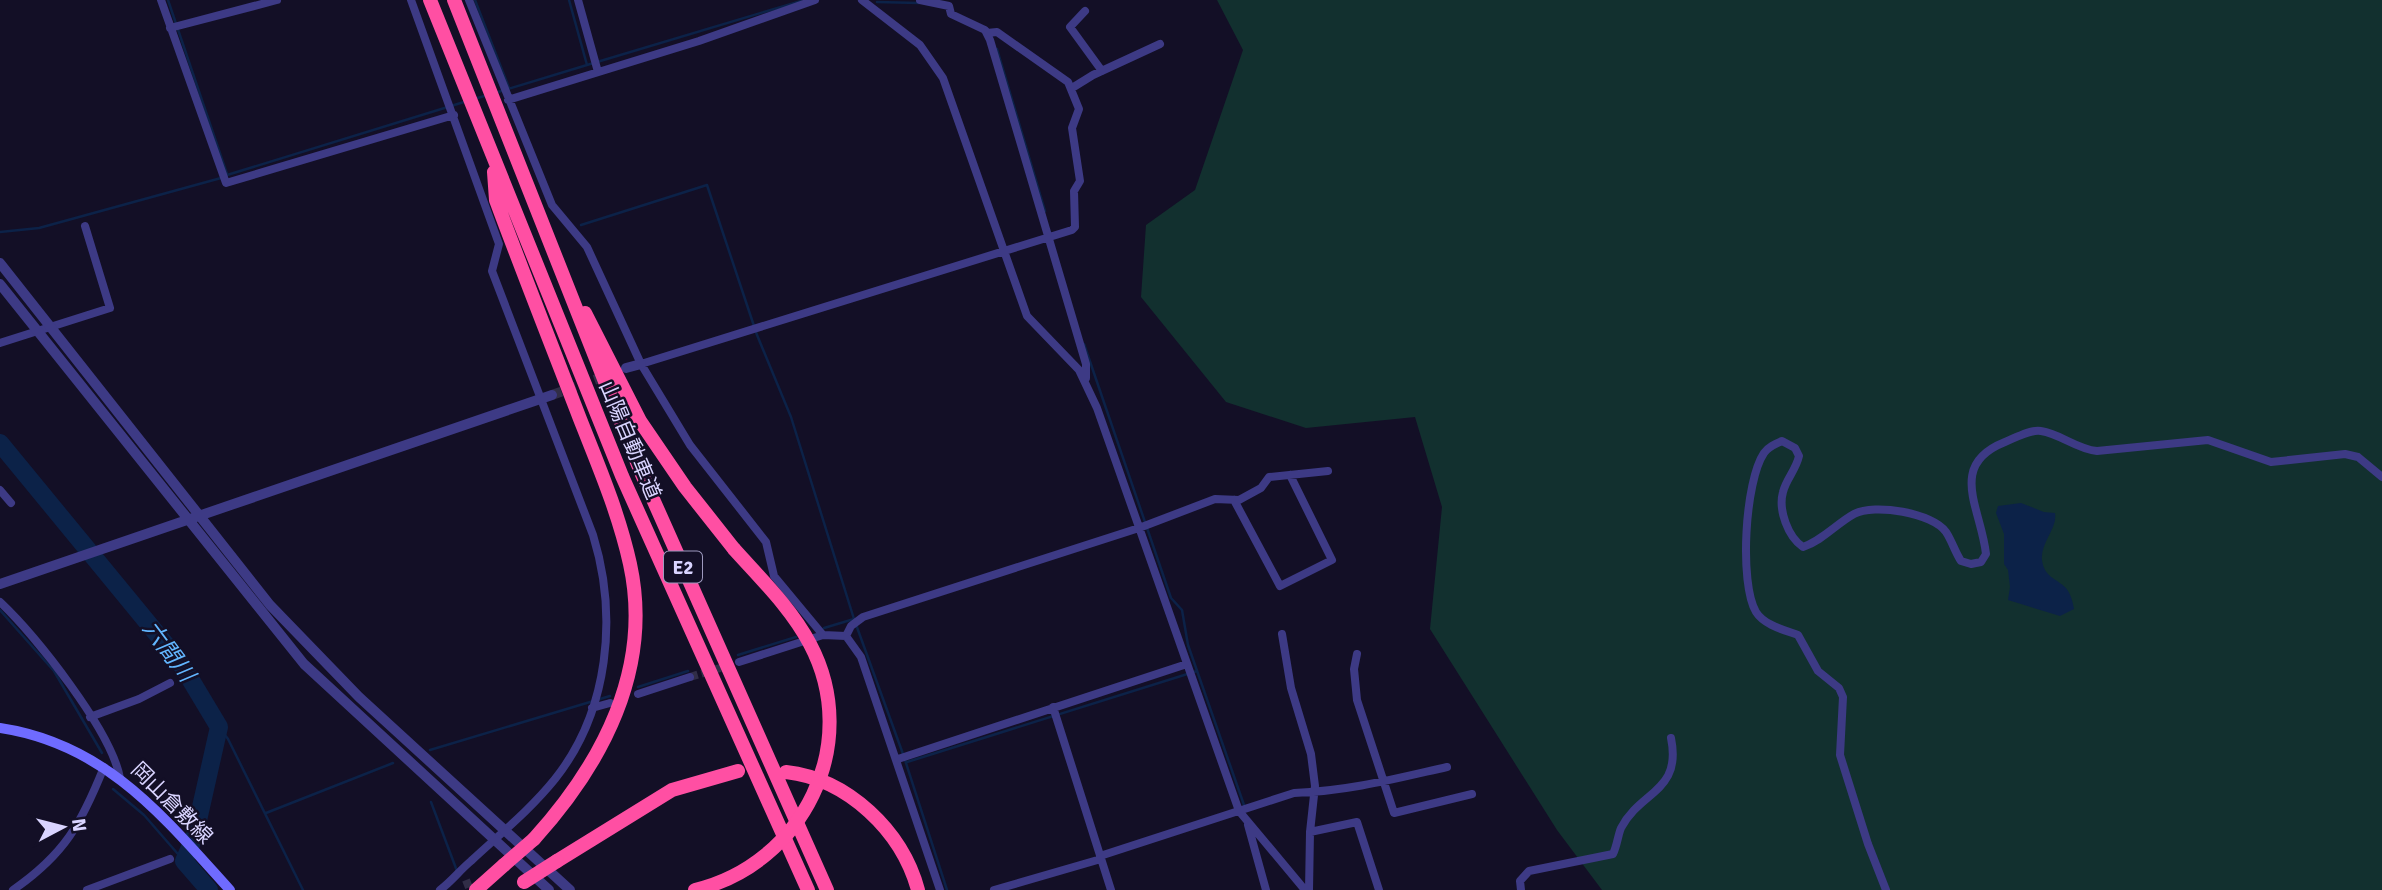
<svg xmlns="http://www.w3.org/2000/svg" width="2382" height="890" font-family="Signika,'Noto Sans JP',sans-serif">
	<style>
		.green { fill: #12302f }
		.water { fill: #0c2248 }
		.lines { fill: none; stroke-linecap: round; stroke-linejoin: round }
		.stream { stroke: #0c2248; stroke-width: 2.5 }
		.river { stroke: #0c2248; stroke-width: 18 }
		.minor-tunnel { stroke: #312d47; stroke-width: 8; stroke-dasharray: 8 4; stroke-linecap: butt }
		.tertiary-tunnel { stroke: #312d47; stroke-width: 10; stroke-dasharray: 10 5; stroke-linecap: butt }
		.minor { stroke: #3d3a85; stroke-width: 8 }
		.tertiary { stroke: #3d3a85; stroke-width: 10 }
		.secondary { stroke: #6f6bff; stroke-width: 10 }
		.motorway { stroke: #ff4fa3; stroke-width: 14 }
		.motorway-bridge { stroke: #ff4fa3; stroke-width: 14 }
		.labels { text-anchor: middle; stroke-width: 5; stroke-linejoin: round; paint-order: stroke }
		.shield { fill: #130f26; stroke: #9e99be; stroke-width: 2 }
		.shield-label { font-size: 19px; font-weight: bold; fill: #d9d4ff }
		.street-label { font-size: 21px; fill: #d9d4ff; stroke: #130f26 }
		.water-label { font-size: 23px; font-style: italic; fill: #62b6ff; stroke: #130f26 }
	</style>
	<rect width="100%" height="100%" fill="#130f26"/>
	<path class="green" d="M1217 0H2382V890H1602L1557 830 1430 629 1442 507 1415 417 1306 428 1226 402 1141 297 1146 225 1195 190 1243 50Z"/>
	<path class="water" d="M2021 503 2044 512 2055 513C2058 528 2040 543 2042 560 2044 577 2056 578 2066 588 2071 594 2073 603 2074 609L2060 616 2008 600 2010 587 2008 570 2004 564V534L1996 513 1998 506Z"/>
	<g class="lines">
		<path class="stream" d="M168 0 227 174
			M475 0 509 88
			M877 2 919 3
			M997 49 1045 211
			M587 65 801 1
			M498 92 587 65 569 0
			M474 99 488 95
			M227 175 464 102
			M581 225 707 185 757 335 791 417 854 619 903 754
			M0 232 39 228 221 178
			M1084 344 1171 598 1182 610 1188 645 1244 805
			M0 610 54 671 102 753
			M824 628 854 619
			M738 655 796 637
			M638 687 688 671
			M219 727 228 739 303 890
			M430 750 610 696
			M905 760 947 890
			M907 762 1197 671
			M113 789 144 815 184 861
			M431 802 457 871
			M266 813 393 763"/>
		<path class="river" d="M0 443 180 662 219 727 194 838 184 861 209 890"/>
		<path class="minor-tunnel" d="M690 677 730 665
			M466 880 470 890"/>
		<path class="tertiary-tunnel" d="M552 395 608 375"/>
		<path class="minor" d="M161 0 226 183 454 115
			M411 0 499 244 492 271 593 535C618 616 609 711 555 779 530 810 500 834 471 861 460 870 452 881 440 890
			M469 0 552 205 587 247 641 364 690 445 766 542 774 576 823 635 846 636 861 657 940 890
			M578 0 598 72
			M862 0 920 45 943 78 1027 316 1079 370 1097 408 1239 811 1305 890
			M920 0 949 6 951 14 985 30 990 40 1086 364V378
			M1085 11 1070 27 1102 71
			M170 28 277 0
			M1072 88 1093 75 1160 44
			M508 100 699 41 815 0
			M0 343 110 308 85 226
			M641 364 1072 230 1075 227 1074 191 1080 181 1072 128 1079 109 1068 82 997 32 987 33
			M0 490 11 503
			M1234 500 1280 586 1332 560 1290 475
			M0 602C36 636 111 730 120 778
			M1282 634 1291 688 1311 754 1315 786 1310 832 1309 890
			M846 636 851 626 863 617 1139 528 1215 499 1239 500 1261 488 1269 477 1328 471
			M1357 654 1354 669 1357 700 1394 813 1472 794
			M739 662 823 635
			M638 694 690 677
			M1053 707 1111 890
			M592 708 610 703
			M90 717 139 699 170 683
			M898 759 1187 664
			M1248 825 1266 890
			M1310 832 1357 822 1379 890
			M1100 856 1294 793C1349 791 1394 779 1447 767
			M13 890C65 854 81 824 104 767
			M87 890 170 859
			M994 890 1101 859
			M1521 890 1520 881 1529 871 1613 854C1617 846 1618 835 1621 828 1641 790 1682 792 1671 738
			M1886 890 1868 844 1840 755 1843 697 1839 688 1818 671 1798 635C1784 630 1764 625 1756 612 1739 583 1745 481 1764 453 1768 447 1775 444 1782 441L1795 448 1799 456C1796 470 1786 479 1783 492 1778 510 1788 537 1803 547 1823 540 1836 524 1854 514 1874 503 1933 513 1946 532 1952 541 1955 552 1961 561L1971 564 1981 562 1986 554C1981 508 1947 465 2005 442 2015 438 2030 429 2041 431 2061 434 2076 449 2097 451L2208 440 2271 462 2345 454 2358 457 2382 477"/>
		<path class="tertiary" d="M0 263 270 605 359 697 570 890
			M0 284 304 664 549 890
			M626 368 641 364
			M0 584 552 395"/>
		<path class="secondary" d="M0 728C106 744 163 816 230 890"/>
		<path class="motorway" d="M430 0 622 476 808 890
			M454 0 640 470 827 890
			M494 172 496 200C523 273 552 346 580 419 599 467 619 514 630 564 653 669 602 764 534 839
			M585 313 640 421 685 487 734 549
			M786 772C848 779 902 831 918 890
			M557 861 672 790 738 771
			M476 890 504 865"/>
		<path class="motorway-bridge" d="M504 865 534 839
			M524 882 557 861
			M695 890C803 864 863 744 810 644 791 608 761 579 734 549"/>
	</g>
	<g class="labels">
		<rect class="shield" x="664" y="551.5" width="38" height="31" rx="5"/>
		<g class="shield-label">
			<text x="683" y="574">E2</text>
		</g>
		<g class="street-label">
			<text transform="translate(630 440) rotate(67)" y="7">山陽自動車道</text>
			<text transform="translate(172 803) rotate(45)" y="7">岡山倉敷線</text>
		</g>
		<g class="water-label">
			<text transform="translate(169 651) rotate(53)" y="8">六間川</text>
		</g>
	</g>
	<g transform="translate(63 827) rotate(83)" stroke="#130f26" stroke-width="5" paint-order="stroke">
	<path d="M0-5L12 26L0 18L-12 26Z" fill="#d9d4ff"/>
	<text y="-10" font-size="19" font-weight="bold" text-anchor="middle" fill="#d9d4ff">N</text>
	</g>
</svg>
